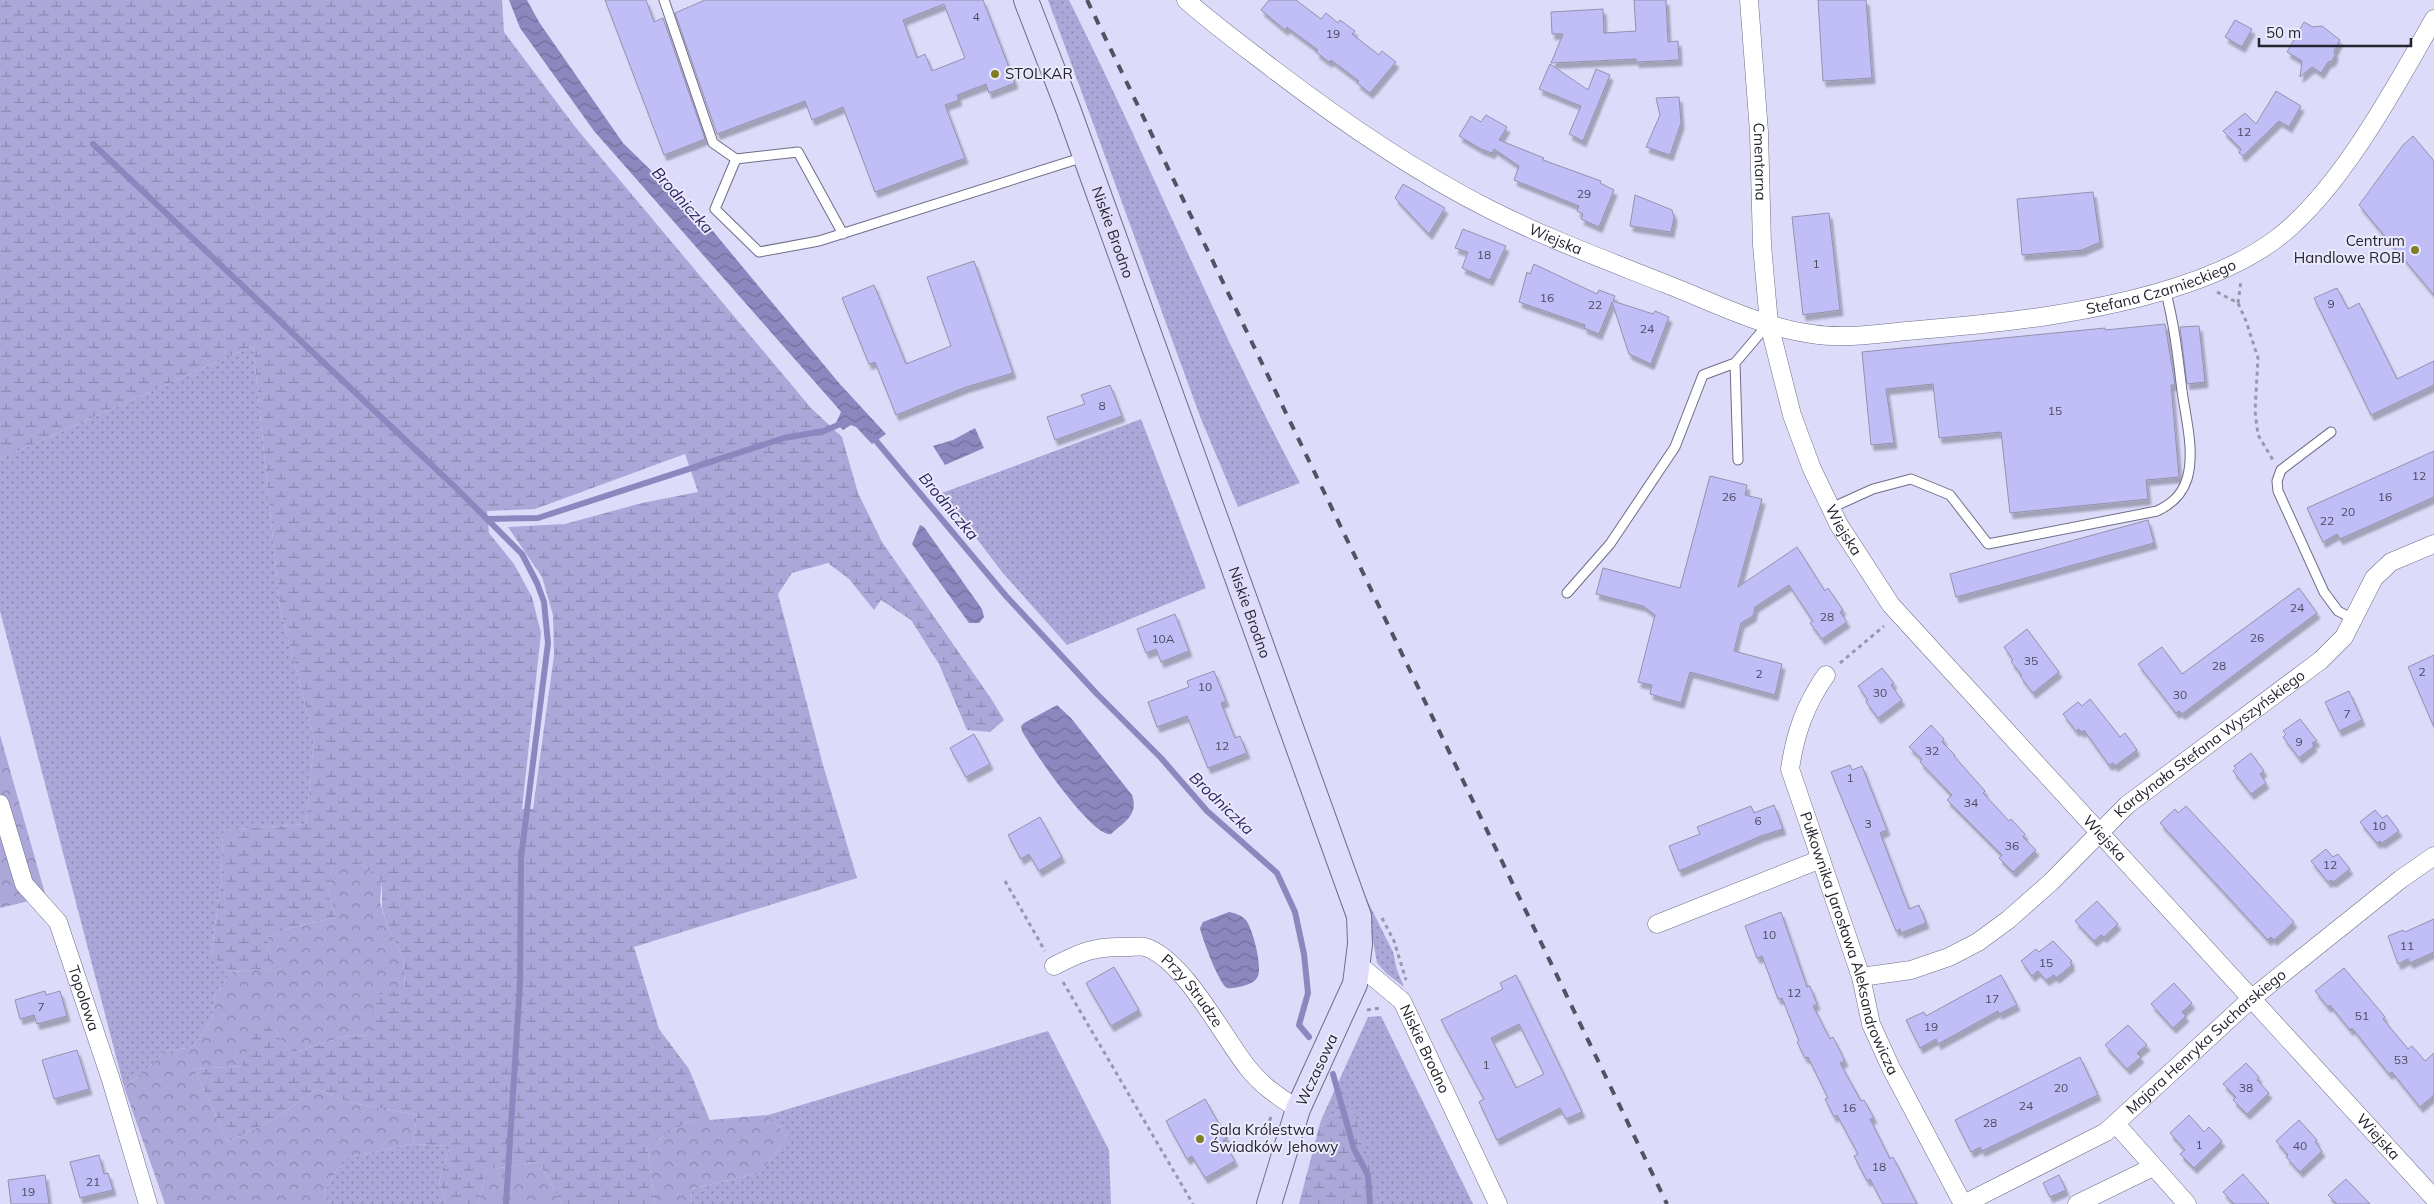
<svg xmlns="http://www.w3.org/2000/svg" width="2434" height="1204" font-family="Mulish,sans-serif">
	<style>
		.grass { fill: url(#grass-dots) }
		.forest { fill: url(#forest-crowns) }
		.wetland { fill: url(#wetland-marsh); fill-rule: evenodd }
		.water { fill: url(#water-waves) }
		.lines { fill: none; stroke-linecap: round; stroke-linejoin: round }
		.stream { stroke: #8c88bf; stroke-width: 6 }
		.building { fill: #c1bef7; stroke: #9391ad; fill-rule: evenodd; filter: url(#shadow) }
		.lane-casing { stroke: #6f6d87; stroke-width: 11 }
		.street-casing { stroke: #6f6d87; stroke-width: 19 }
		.secondary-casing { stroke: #6f6d87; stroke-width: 26 }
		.path { stroke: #9897ae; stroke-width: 3; stroke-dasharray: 4 4; stroke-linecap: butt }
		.lane { stroke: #fff; stroke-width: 9 }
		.street { stroke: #fff; stroke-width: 18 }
		.secondary { stroke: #dfdbfb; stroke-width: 24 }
		.rail { stroke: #535262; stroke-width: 4; stroke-dasharray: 9 9; stroke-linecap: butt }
		.poi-dot { fill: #817d25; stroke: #eaeafc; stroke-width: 2 }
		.labels { text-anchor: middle; stroke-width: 4; stroke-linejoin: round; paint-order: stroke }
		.number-label { font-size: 12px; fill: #4c4a61 }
		.poi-label { font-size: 15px; fill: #25242f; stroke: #eaeafc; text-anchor: start }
		.street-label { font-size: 15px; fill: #25242f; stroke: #eaeafc }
		.water-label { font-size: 16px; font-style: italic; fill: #2c1e5f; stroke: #eaeafc }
	</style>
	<defs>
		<pattern id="grass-dots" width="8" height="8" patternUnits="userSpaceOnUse" patternTransform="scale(1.25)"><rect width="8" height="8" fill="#aba8d9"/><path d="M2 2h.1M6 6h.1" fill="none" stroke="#8b89b0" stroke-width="1.8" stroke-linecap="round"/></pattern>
		<pattern id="forest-crowns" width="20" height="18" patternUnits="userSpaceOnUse" patternTransform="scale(1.25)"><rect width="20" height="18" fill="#aba8d9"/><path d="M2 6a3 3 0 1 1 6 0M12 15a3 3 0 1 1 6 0" fill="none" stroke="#8b89b0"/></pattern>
		<pattern id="wetland-marsh" width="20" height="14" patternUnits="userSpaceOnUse" patternTransform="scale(1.25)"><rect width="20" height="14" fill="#aba8d9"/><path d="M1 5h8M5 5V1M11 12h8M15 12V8" fill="none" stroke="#8b89b0"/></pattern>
		<pattern id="water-waves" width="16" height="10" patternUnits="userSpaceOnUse" patternTransform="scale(1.25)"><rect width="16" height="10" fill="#8c88bf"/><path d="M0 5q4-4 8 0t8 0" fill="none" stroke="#726f9c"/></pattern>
		<filter id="shadow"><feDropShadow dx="3" dy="5.5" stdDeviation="1" flood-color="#0004"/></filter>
	</defs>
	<rect width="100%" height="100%" fill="#dcdbf9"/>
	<path class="grass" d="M1048 0H1069C1149 160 1216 326 1300 483L1238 507 1201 419Z
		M253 346 280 608 314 738 306 824 223 830 221 884 211 954 232 972 215 995 212 1020 192 1047 164 1052 146 1070 124 1087 0 611V459Z
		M1141 419 1206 588 1067 645 1002 572 942 493Z
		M1365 896 1393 952 1397 970 1404 987 1386 973 1377 963Z
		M1381 1016 1473 1204H1378L1352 1107 1321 1120 1368 1017Z
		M1048 1031 1109 1150 1111 1204H692L691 1189 760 1173 788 1137 768 1115Z
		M413 1144 450 1146 439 1182 446 1204H331L324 1192 344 1158Z"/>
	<path class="forest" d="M0 735 46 897 0 908Z
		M333 864H361L382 881 380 902 389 930 403 957 405 988 372 1036 349 1035 293 1053 270 1026 242 1066 194 1069 228 1142 275 1119 317 1089 348 1102 417 1115 413 1144 344 1158 324 1192 331 1204H165L124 1087 146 1070 164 1052 192 1047 212 1020 215 995 232 972 269 968 268 937 287 929 336 917 329 894Z
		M768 1115 788 1137 760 1173 691 1189 692 1204H655L647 1146 687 1122Z
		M539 1162 562 1204H478L486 1170Z"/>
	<path class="wetland" d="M0 0H502L504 32 576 128 811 408 842 437 858 493 882 542 992 700 1004 720 990 732 967 730 939 664 911 620 881 600 874 610 849 579 828 563 792 573 778 594 823 765 857 878 634 947 659 1029 689 1069 710 1121 687 1122 647 1146 655 1204H562L539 1162 486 1170 478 1204H446L439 1182 450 1146 413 1144 417 1115 348 1102 317 1089 275 1119 228 1142 194 1069 242 1066 256 1024 270 1026 293 1053 349 1035 372 1036 373 996 405 988 403 957 389 930 382 907V881L361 864 333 865 329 894 336 917 287 929 268 937 270 968 232 972 211 955 221 884 223 830 306 824 314 738 280 608 253 346 0 459ZM685 454 698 492 642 503 565 524 508 527 542 577 553 615 554 655 533 809H522L541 633 532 597 514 564 489 533 487 511 535 509Z
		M1352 1107 1364 1143 1378 1204H1299L1321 1120Z"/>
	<path class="water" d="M509 0H527L539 22 623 143 712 230 839 383 886 434 872 444 856 427 851 425 843 430 836 423 841 412 836 406 594 131 520 28Z
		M975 428 984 448 945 465 933 446 953 440Z
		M920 525 924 527 982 609 984 617 979 623H969L912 544Z
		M1057 705 1071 718 1132 795C1139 815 1124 822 1111 834 1092 838 1032 749 1022 731L1021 726 1024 723Z
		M1229 912C1235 913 1241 915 1246 920 1253 930 1262 964 1258 976 1256 982 1249 984 1243 986 1238 987 1232 989 1227 988 1219 984 1202 938 1200 928L1203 922Z"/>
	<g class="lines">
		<path class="stream" d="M93 144 455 487 522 554 537 583 544 602 548 643 521 858 520 983 506 1204
			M872 436 1006 596 1097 694 1161 758 1207 811 1277 873 1295 912 1304 954 1308 993 1299 1025 1309 1037
			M487 519 538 518 784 438 824 431 845 422
			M1333 1074 1354 1149 1368 1175 1370 1204"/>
	</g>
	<path class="building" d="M605 0H646L654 22 663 18 705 139 664 155Z
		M705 0H983L1015 83 989 93 986 84 957 95 959 100 945 105 965 158 875 192 843 107 812 120 805 101 717 134 675 13ZM944 4 965 58 932 71 925 54 917 58 903 20Z
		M1269 0H1296L1321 19 1326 13 1338 23 1340 20 1355 31 1352 34 1379 55 1382 51 1396 62 1370 93 1357 83 1359 81 1331 60 1329 62 1316 52 1318 50 1287 27 1285 30 1261 10Z
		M1634 0H1666L1668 42 1678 41 1679 60 1636 62V59L1551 63 1563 34H1552L1551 12 1603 9 1604 33 1636 31Z
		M1818 0H1866L1872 78 1823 81Z
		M2235 20 2252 29 2242 47 2225 37Z
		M2304 22 2313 27 2322 26 2340 40 2334 51 2335 55 2332 61 2328 62 2321 73 2312 67 2300 77 2302 61 2287 52Z
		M1550 64 1588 90 1596 69 1610 75 1583 141 1569 134 1581 106 1539 89Z
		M2276 91 2301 106 2289 127 2279 121 2243 156 2239 153 2241 149 2223 131 2245 113 2256 124Z
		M1679 97 1681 123 1670 155 1646 147 1660 115 1656 98Z
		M1486 115 1507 127 1499 140 1544 158 1543 160 1601 181 1600 183 1614 190 1599 227 1581 219 1583 214 1577 211 1579 206 1514 180 1519 166 1494 149 1492 153 1481 149 1459 136 1471 116 1481 122Z
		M2413 136 2434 161V295L2359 205 2403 145Z
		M1403 184 1445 208 1429 234 1395 198Z
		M2093 192 2100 242 2082 250 2022 255 2017 199Z
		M1635 195 1672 210 1674 217 1671 232 1630 226Z
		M1829 213 1840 310 1803 315 1792 217Z
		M1463 229 1506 246 1490 280 1462 268 1468 252 1455 248Z
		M974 261 1013 373 966 387 896 415 875 362 869 364 842 298 874 285 906 364 951 346 927 277Z
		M1534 264 1597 294 1599 290 1615 296 1613 301 1653 314 1655 311 1669 317 1651 364 1629 354 1612 302 1599 334 1584 328 1585 325 1519 302 1527 272 1530 274Z
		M2337 288 2348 309 2359 303 2397 379 2434 361V385L2371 415 2314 298Z
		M2165 324 2175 385H2171L2179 477 2146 480 2148 499 2010 513 2001 432 1939 438 1933 384 1886 389 1894 443 1871 445 1862 352 2105 328V330Z
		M2199 326 2205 382 2187 384 2180 327Z
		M1110 385 1122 416 1055 440 1047 417 1085 404 1081 395Z
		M2434 451V497L2340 539 2337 534 2323 542 2307 508Z
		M1710 476 1747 485 1745 495 1762 499 1738 587 1797 547 1825 591 1828 588 1843 610 1840 612 1847 622 1822 639 1810 623 1813 621 1789 585 1755 607 1753 616 1741 623 1734 651 1782 664 1775 695 1690 672 1681 703 1650 694 1652 685 1638 682 1655 615 1643 606 1596 594 1603 568 1680 588Z
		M2148 520 2154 543 1956 597 1950 574Z
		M2299 588 2317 613 2182 714 2179 711 2176 713 2138 664 2162 647 2182 674Z
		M1175 614 1189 651 1161 662 1156 649 1146 653 1137 629Z
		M2027 629 2059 672 2033 693 2020 676 2022 675 2011 662 2013 660 2004 647Z
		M2434 655V727L2408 667Z
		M1882 668 1894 683 1891 685 1902 700 1878 718 1866 702 1868 700 1858 686Z
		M1214 671 1226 701 1221 703 1235 738 1240 736 1247 753 1208 768 1187 716 1157 727 1148 702 1189 687 1187 681Z
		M2349 691 2362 720 2339 731 2325 702Z
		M2090 699 2120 737 2125 733 2137 750 2115 766 2113 763 2109 765 2084 730 2081 732 2079 729 2076 731 2063 714 2078 702 2082 706Z
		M2300 719 2317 741 2312 743 2314 746 2299 758 2283 737 2286 734 2283 731Z
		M1931 725 1944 739 1942 742 1955 755 1954 756 1985 791 1983 793 2009 821 2011 819 2025 834 2023 837 2036 850 2013 872 1999 858 2002 855 1947 800 1952 795 1920 762 1922 759 1909 747Z
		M974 734 990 764 966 777 950 748Z
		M2251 753 2264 771 2260 774 2266 783 2251 794 2233 771 2236 768 2234 766Z
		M1850 765 1852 770 1862 766 1887 830 1880 833 1909 909 1919 905 1926 923 1901 933 1900 929 1896 931 1831 772Z
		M1774 805 1783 829 1761 836 1679 871 1669 846 1700 834 1697 827 1751 806 1754 813Z
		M2186 806 2294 922 2274 940 2271 937 2268 940 2160 823 2175 809 2178 813Z
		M2375 810 2382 818 2387 815 2399 831 2382 843 2380 841 2377 843 2360 822Z
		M1040 817 1062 857 1039 871 1029 854 1021 859 1008 835Z
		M2326 849 2333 857 2338 854 2350 869 2333 882 2331 880 2328 882 2311 861Z
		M2097 901 2118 924 2104 937 2101 935 2094 941 2075 921Z
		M1781 912 1807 987 1810 986 1817 1004 1813 1006 1830 1039 1833 1037 1845 1061 1840 1063 1861 1101 1864 1100 1874 1118 1870 1119 1890 1159 1893 1157 1917 1204H1883L1870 1179 1867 1181 1854 1156 1858 1154 1837 1115 1834 1117 1825 1099 1828 1098 1808 1057 1805 1058 1797 1042 1799 1041 1782 998 1778 999 1762 956 1757 958 1745 926Z
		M2434 919V952L2410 963 2408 959 2398 964 2388 936 2403 930 2405 932Z
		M2053 941 2072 961 2070 963 2072 965 2056 978 2054 975 2046 980 2038 971 2032 976 2021 961 2036 949 2039 952Z
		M1114 967 1139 1010 1111 1026 1086 983Z
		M2344 968 2385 1017 2383 1019 2408 1049 2412 1046 2425 1061 2434 1053V1095L2420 1107 2392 1072 2389 1074 2352 1028 2350 1030 2330 1005 2328 1007 2315 991Z
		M1516 975 1582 1112 1566 1119 1560 1108 1497 1140 1479 1102 1484 1099 1441 1020 1503 989 1500 983ZM1519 1024 1544 1074 1516 1088 1491 1038Z
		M2001 975 2017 1005 1999 1014 1998 1011 1938 1044 1936 1039 1920 1048 1906 1020 1924 1012 1926 1016Z
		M2174 983 2192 1003 2182 1012 2186 1016 2173 1028 2151 1004Z
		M45 991 46 995 60 991 67 1016 37 1024 34 1015 20 1019 15 1000Z
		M2128 1025 2147 1045 2137 1053 2141 1057 2127 1069 2105 1045Z
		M77 1050 89 1089 54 1099 42 1060Z
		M2080 1057 2098 1095 1982 1151 1980 1147 1971 1152 1955 1120Z
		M2246 1063 2259 1077 2257 1080 2269 1093 2247 1114 2233 1100 2236 1097 2223 1084Z
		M1205 1099 1227 1138 1223 1140 1235 1161 1205 1178 1192 1156 1187 1159 1166 1121Z
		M2189 1115 2204 1132 2209 1127 2222 1141 2194 1168 2180 1154 2185 1150 2170 1133Z
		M2299 1120 2317 1140 2315 1142 2322 1151 2300 1172 2286 1157 2288 1155 2276 1141Z
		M99 1155 104 1174 108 1173 113 1190 80 1198 70 1162Z
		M2243 1174 2269 1204H2234L2223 1192Z
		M45 1175 49 1204H11L8 1180Z
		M2059 1175 2066 1190 2050 1197 2043 1183Z
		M2346 1179 2370 1204H2337L2328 1195Z"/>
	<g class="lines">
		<defs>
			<path id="lane" d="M664 0 713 143 736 159 715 209 759 252 819 241 1084 157
				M736 159 798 152 843 234
				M1735 363 1738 460
				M2331 432 2281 470 2277 481 2278 491 2324 592 2338 611 2353 619
				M1831 508 1873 489 1911 479 1950 495 1988 544 2157 511C2172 504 2182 495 2187 479 2195 452 2186 419 2182 391 2178 357 2174 322 2165 289
				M1567 593 1610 544 1675 447 1703 375 1735 363 1768 324"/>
			<g id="street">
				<path id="s1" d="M1186 0C1214 25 1243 46 1273 69 1341 121 1412 170 1489 209 1546 238 1606 260 1666 284 1713 302 1761 327 1812 334 1843 339 1876 334 1907 331 1954 327 2000 323 2047 316 2119 305 2216 284 2276 239 2339 192 2395 88 2434 19"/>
				<path id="s2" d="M1749 0 1759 132 1762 245 1769 324 1792 415 1812 469 1839 525 1891 605 2434 1198"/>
				<path id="s3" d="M1826 675C1805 705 1795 734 1790 769L1861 977 1871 1024 1891 1068 1963 1204"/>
				<path id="s4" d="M0 804 24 884 58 922 111 1080 148 1204"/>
				<path d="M1657 924 1821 859"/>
				<path id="s5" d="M1359 965 1402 1001 1498 1204"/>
				<path id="s6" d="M1054 966C1081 952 1095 946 1126 947 1132 947 1140 946 1145 947 1184 959 1223 1037 1248 1068 1262 1086 1279 1097 1298 1109"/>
				<path id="s7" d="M1861 977 1911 970 1949 957 1978 942 2008 920 2051 882 2127 805 2321 660 2344 637 2374 578 2391 562 2434 544"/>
				<path d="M2116 1124 2187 1204"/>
				<path id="s8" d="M1964 1204 2106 1132 2251 999 2401 879 2434 856"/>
				<path d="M2077 1204 2153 1167"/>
			</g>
			<g id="secondary">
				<path id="s9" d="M1026 0 1067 106 1359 916 1360 944 1355 984 1298 1109 1269 1204"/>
			</g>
		</defs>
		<use href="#lane" class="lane-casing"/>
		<use href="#street" class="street-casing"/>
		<use href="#secondary" class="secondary-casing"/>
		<path class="path" d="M2217 292 2238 303 2246 321 2258 358 2255 411 2258 435 2273 460
			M2238 303 2241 281
			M1840 663 1884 626
			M1005 881 1045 951
			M1382 918 1394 941 1406 980
			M1063 982 1193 1204
			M1367 1010 1380 1008
			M1265 1136 1272 1113"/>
		<use href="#lane" class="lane"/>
		<use href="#street" class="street"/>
		<use href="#secondary" class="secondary"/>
		<path class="rail" d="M1087 0 1667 1204"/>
	</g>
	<g class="poi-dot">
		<circle cx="995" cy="74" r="5"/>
		<circle cx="2415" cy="250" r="5"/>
		<circle cx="1200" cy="1139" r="5"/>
	</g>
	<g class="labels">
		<g class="number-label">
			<text x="976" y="21">4</text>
			<text x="1333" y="38">19</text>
			<text x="2244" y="136">12</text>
			<text x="1584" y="198">29</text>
			<text x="1484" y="259">18</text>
			<text x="1816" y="268">1</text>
			<text x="1547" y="302">16</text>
			<text x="2331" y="308">9</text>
			<text x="1595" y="309">22</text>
			<text x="1647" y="333">24</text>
			<text x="1102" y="410">8</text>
			<text x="2055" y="415">15</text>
			<text x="2419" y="480">12</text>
			<text x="1729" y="501">26</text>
			<text x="2385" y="501">16</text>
			<text x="2348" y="516">20</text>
			<text x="2327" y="525">22</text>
			<text x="2297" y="612">24</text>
			<text x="1827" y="621">28</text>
			<text x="2257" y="642">26</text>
			<text x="1163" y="643">10A</text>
			<text x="2031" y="665">35</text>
			<text x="2219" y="670">28</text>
			<text x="2422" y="676">2</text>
			<text x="1759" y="678">2</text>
			<text x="1205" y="691">10</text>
			<text x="1880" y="697">30</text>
			<text x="2180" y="699">30</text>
			<text x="2347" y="718">7</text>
			<text x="2299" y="746">9</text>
			<text x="1222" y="750">12</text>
			<text x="1932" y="755">32</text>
			<text x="1850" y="782">1</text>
			<text x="1971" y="807">34</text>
			<text x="1758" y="825">6</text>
			<text x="1868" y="828">3</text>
			<text x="2379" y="830">10</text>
			<text x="2012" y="850">36</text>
			<text x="2330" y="869">12</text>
			<text x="1769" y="939">10</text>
			<text x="2407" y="950">11</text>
			<text x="2046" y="967">15</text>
			<text x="1794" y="997">12</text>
			<text x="1992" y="1003">17</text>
			<text x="41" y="1011">7</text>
			<text x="2362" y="1020">51</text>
			<text x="1931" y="1031">19</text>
			<text x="2401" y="1064">53</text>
			<text x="1486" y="1069">1</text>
			<text x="2061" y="1092">20</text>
			<text x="2246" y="1092">38</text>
			<text x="2026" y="1110">24</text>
			<text x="1849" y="1112">16</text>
			<text x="1990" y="1127">28</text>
			<text x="2199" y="1149">1</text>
			<text x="2300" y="1150">40</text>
			<text x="1879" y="1171">18</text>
			<text x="93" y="1186">21</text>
			<text x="28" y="1196">19</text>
		</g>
		<g class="poi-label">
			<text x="1005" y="79">STOLKAR</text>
			<text x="2405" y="246" text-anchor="end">Centrum<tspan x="2405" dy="17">Handlowe ROBI</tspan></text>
			<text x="1210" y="1135">Sala Królestwa<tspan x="1210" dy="17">Świadków Jehowy</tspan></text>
		</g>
		<g class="street-label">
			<text dy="5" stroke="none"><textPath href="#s2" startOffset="162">Cmentarna</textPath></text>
			<text dy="5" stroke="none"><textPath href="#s9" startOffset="248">Niskie Brodno</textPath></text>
			<text dy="5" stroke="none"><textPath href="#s1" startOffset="442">Wiejska</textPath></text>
			<text dy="5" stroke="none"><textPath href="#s1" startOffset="1070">Stefana Czarnieckiego</textPath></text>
			<text dy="5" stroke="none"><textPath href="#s2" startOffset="545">Wiejska</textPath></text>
			<text dy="5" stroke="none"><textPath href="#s9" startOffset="652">Niskie Brodno</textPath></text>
			<text dy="5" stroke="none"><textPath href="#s7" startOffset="429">Kardynała Stefana Wyszyńskiego</textPath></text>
			<text dy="5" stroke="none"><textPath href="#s2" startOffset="950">Wiejska</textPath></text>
			<text dy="5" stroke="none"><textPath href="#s3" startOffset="286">Pułkownika Jarosława Aleksandrowicza</textPath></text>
			<text dy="5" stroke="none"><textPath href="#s6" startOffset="160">Przy Strudze</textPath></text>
			<text dy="5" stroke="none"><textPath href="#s4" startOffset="215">Topolowa</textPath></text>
			<text dy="5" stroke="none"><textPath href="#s8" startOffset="294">Majora Henryka Sucharskiego</textPath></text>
			<text dy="5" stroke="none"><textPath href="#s5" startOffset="109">Niskie Brodno</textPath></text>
			<text transform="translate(1317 1070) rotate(-65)" y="5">Wczasowa</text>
			<text dy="5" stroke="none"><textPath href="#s2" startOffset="1355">Wiejska</textPath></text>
		</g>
		<g class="water-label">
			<text transform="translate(683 200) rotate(48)" y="6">Brodniczka</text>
			<text transform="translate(949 506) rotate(50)" y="6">Brodniczka</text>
			<text transform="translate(1222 803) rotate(44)" y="6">Brodniczka</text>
		</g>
	</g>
	<path d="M2259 38v8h152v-8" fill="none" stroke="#25242f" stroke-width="2.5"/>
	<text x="2266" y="38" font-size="15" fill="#25242f" stroke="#eaeafc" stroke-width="4" paint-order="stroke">50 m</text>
</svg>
